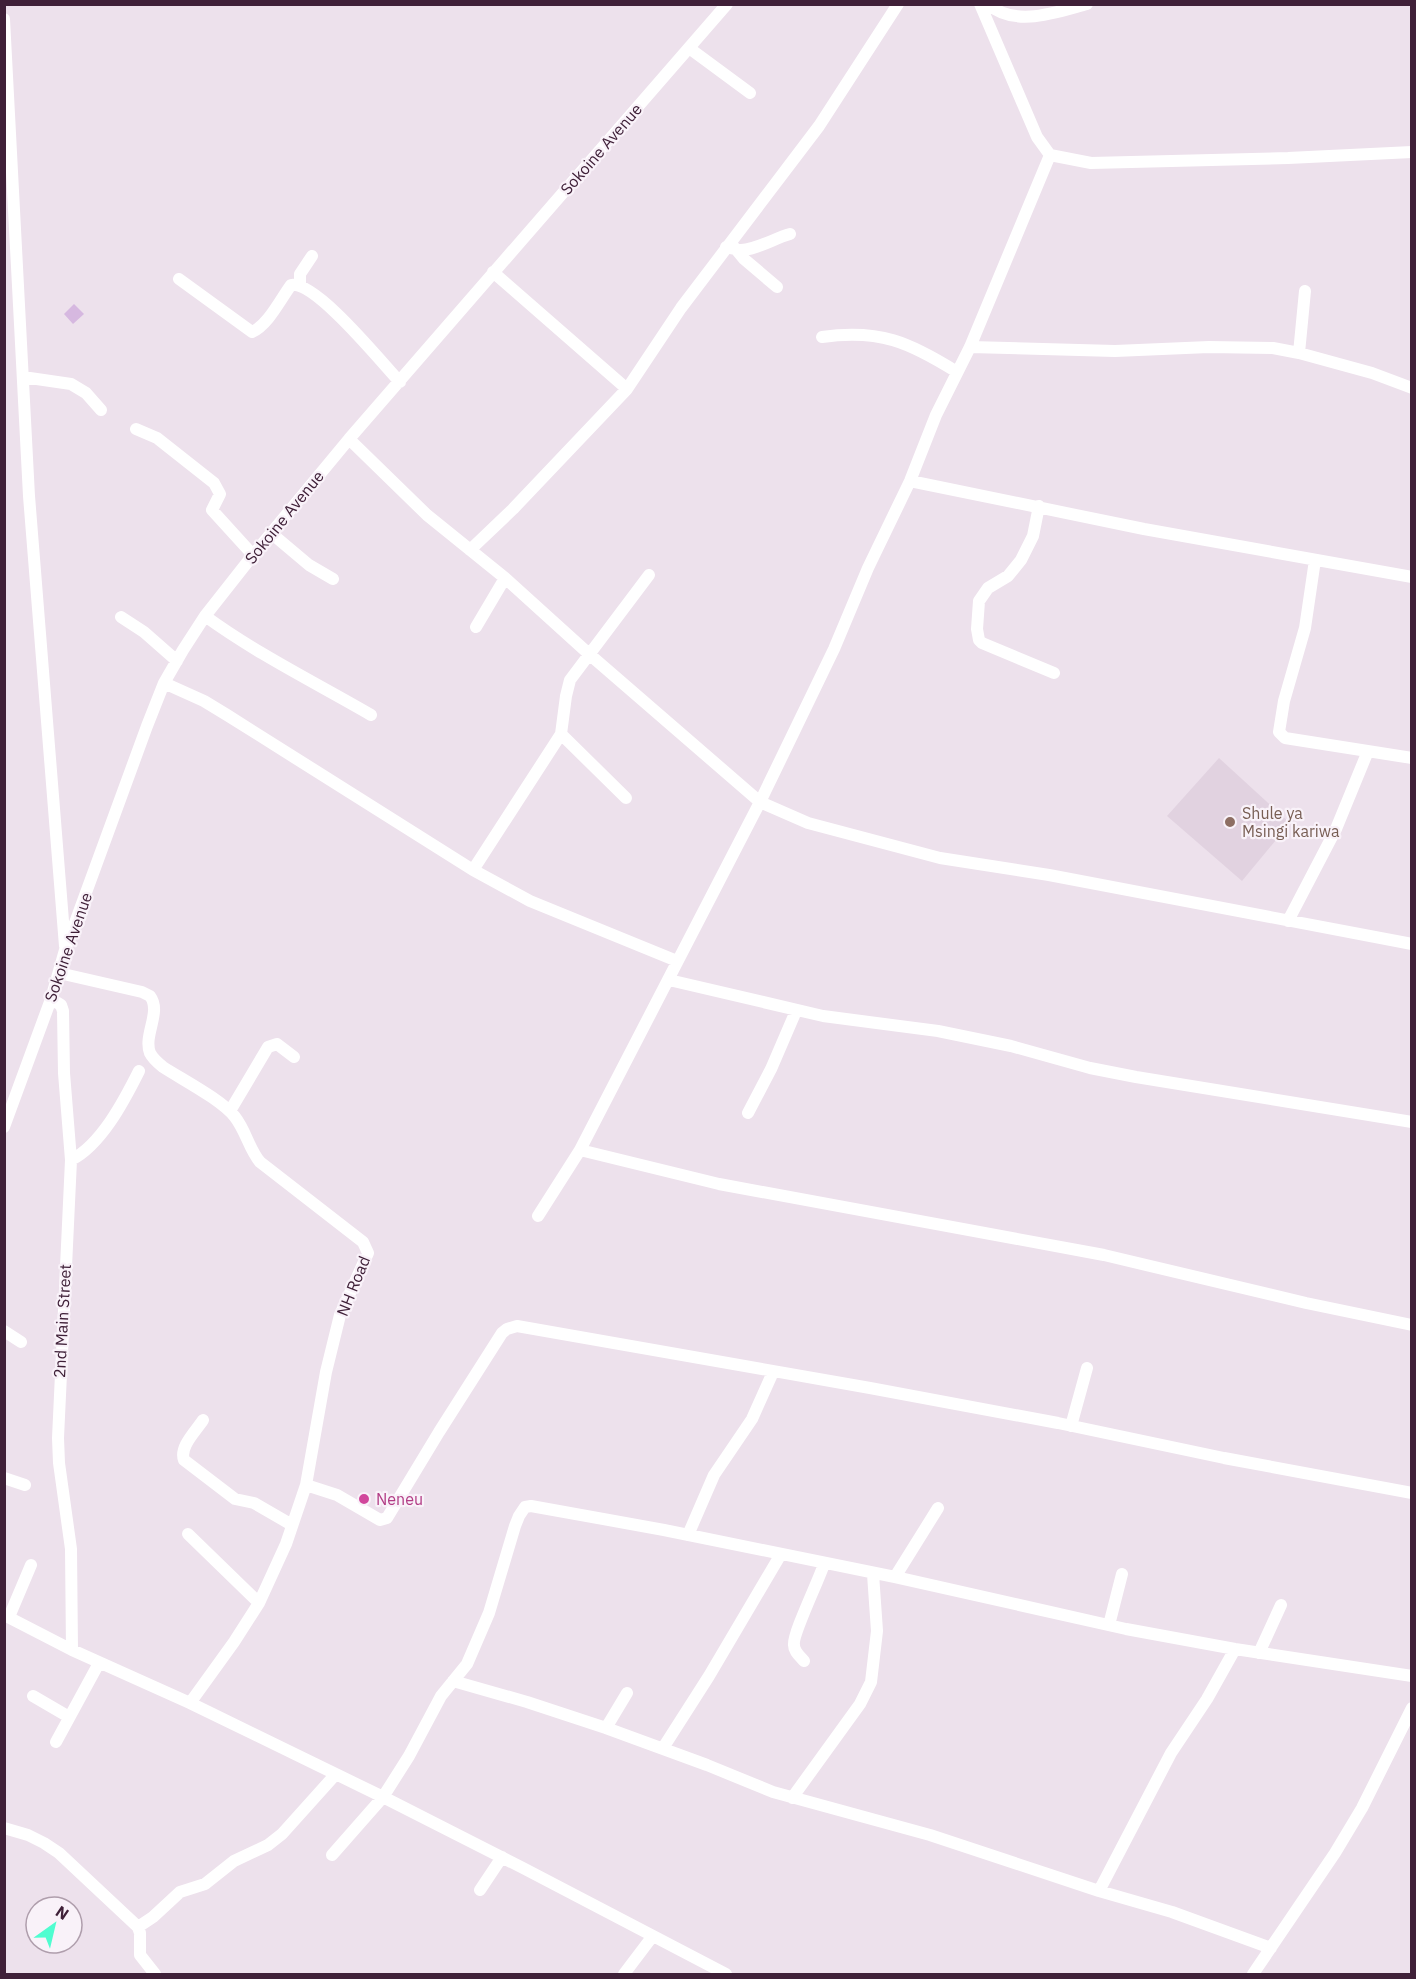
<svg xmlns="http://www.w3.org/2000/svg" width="1416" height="1979" font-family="'IBM Plex Sans',sans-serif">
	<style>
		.built { fill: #e1d2e0 }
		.green { fill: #d6b8e0 }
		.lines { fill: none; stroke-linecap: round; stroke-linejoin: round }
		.minor { stroke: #fff; stroke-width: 12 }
		.education-dot { fill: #8d6e63; stroke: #f9f2f9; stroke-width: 2 }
		.hotel-dot { fill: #d1479c; stroke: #f9f2f9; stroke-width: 2 }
		.labels { text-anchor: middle; stroke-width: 4.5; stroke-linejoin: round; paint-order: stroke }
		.street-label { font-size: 16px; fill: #3f2038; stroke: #f9f2f9 }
		.education-label { font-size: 16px; fill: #785e54; stroke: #f9f2f9; text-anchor: start }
		.hotel-label { font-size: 16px; fill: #b23c85; stroke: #f9f2f9; text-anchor: start }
	</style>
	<rect width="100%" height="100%" fill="#ede1ec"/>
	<path class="built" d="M1219 758 1290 823 1242 881 1167 816Z"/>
	<path class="green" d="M74 304 84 314 73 324 64 314Z"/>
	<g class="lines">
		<path class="minor" d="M980 4 1037 137 1050 155 1091 163 1288 158 1412 152
			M988 4C1015 28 1057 12 1087 4
			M4 19 29 496 65 946
			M689 48 750 93
			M1050 155 970 347 936 415 910 481 868 568 834 649 760 802 808 823 940 858 1049 875 1412 944
			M726 247C731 248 737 250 741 250 756 250 775 238 790 234
			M735 248 744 259 777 287
			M493 272 627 389
			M179 279 252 332C268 325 280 300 291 285 315 280 382 363 400 382
			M300 285V274L312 256
			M822 337C880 329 909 342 957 372
			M970 347 1115 351 1209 347 1273 348 1299 353 1372 373 1412 388
			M1299 353 1305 291
			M23 377 71 384 86 393 101 410
			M136 429 157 438 214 483 220 494 212 510 253 555
			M349 439 427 515 505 578 589 654 760 802 580 1150 538 1216
			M910 481 1144 529 1412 577
			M1039 506 1033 536 1021 560 1008 576 988 588 979 601 977 629 979 640 982 643 1054 673
			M271 533 309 565 333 579
			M470 550 513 509 627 389 681 308 819 126 898 4
			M1315 560 1305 628 1284 701 1279 732 1285 738 1412 758
			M205 616C257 654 316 683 371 715
			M121 617 144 632 177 661
			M476 627 505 578
			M164 683 204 701 227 715 473 870 530 901 677 961
			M561 734 626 798
			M473 870 561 734 566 696 570 680 649 575
			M1288 921 1336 829 1368 751
			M59 973 142 992 150 996C162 1012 143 1035 150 1053 153 1059 158 1063 163 1067 183 1080 222 1100 235 1117 246 1131 249 1149 260 1162L363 1242 368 1253 340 1315 326 1372 306 1485 286 1544 259 1603 234 1642 190 1703
			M669 980 823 1016 938 1031 1011 1046 1090 1068 1136 1077 1412 1122
			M51 999 61 1005 63 1011 64 1073 71 1160 58 1438 59 1463 71 1549 72 1650
			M230 1111 268 1047 277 1044 294 1057
			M748 1113 771 1069 796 1011
			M4 1127 51 999 65 950 147 726 164 683 183 650 205 616 253 555 349 439 727 4
			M580 1150 719 1184 1104 1255 1306 1303 1412 1325
			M71 1160C101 1145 124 1101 139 1071
			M4 1331 21 1342
			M203 1420C196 1431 179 1447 184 1460L235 1499 254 1503 292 1525
			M1071 1426 1087 1368
			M4 1478 25 1485
			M306 1485 337 1495 380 1520 387 1518 439 1432 502 1333 507 1329 517 1326 870 1388 1058 1423 1224 1458 1412 1493
			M188 1534 259 1603
			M688 1535 714 1475 752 1419 773 1372
			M895 1577 938 1508
			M4 1615 72 1650 190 1703 383 1797 523 1868 726 1974
			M9 1617 31 1565
			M1109 1625 1122 1574
			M1259 1653 1281 1605
			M804 1661C800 1656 794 1652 794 1645 792 1635 819 1580 824 1564
			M453 1681 527 1702 606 1728 707 1765 773 1792 930 1835 1099 1891 1172 1912 1271 1948
			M33 1696 69 1717
			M606 1728 627 1693
			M56 1742 99 1663
			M663 1748 709 1676 781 1554
			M792 1798 860 1704 871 1682 877 1631 873 1574
			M4 1828 28 1835 44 1843 59 1853 138 1927 140 1933V1955L155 1974
			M332 1855 383 1797 409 1756 441 1696 467 1664 489 1613 515 1526 519 1516 525 1507 531 1506 664 1530 895 1577 1126 1629 1235 1649 1412 1676
			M480 1890 502 1857
			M1099 1891 1171 1753 1207 1699 1235 1649
			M138 1927 153 1917 180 1892 205 1884 234 1861 268 1845 282 1834 335 1775
			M624 1974 652 1937
			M1253 1974 1335 1853 1362 1808 1412 1708"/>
	</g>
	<circle class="education-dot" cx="1230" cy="822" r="6"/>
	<circle class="hotel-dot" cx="364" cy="1499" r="6"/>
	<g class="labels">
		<g class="street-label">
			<text transform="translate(601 149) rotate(-49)" y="6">Sokoine Avenue</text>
			<text transform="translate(284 517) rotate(-51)" y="6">Sokoine Avenue</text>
			<text transform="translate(68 947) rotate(-71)" y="6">Sokoine Avenue</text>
			<text transform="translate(353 1286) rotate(-68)" y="6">NH Road</text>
			<text transform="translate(62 1321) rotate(-87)" y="6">2nd Main Street</text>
		</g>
		<g class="education-label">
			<text x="1242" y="819">Shule ya<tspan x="1242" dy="18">Msingi kariwa</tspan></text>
		</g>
		<g class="hotel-label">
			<text x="376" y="1505">Neneu</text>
		</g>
	</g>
	<rect width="1416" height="1979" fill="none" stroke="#3f2038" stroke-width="12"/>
	<g transform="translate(54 1925) rotate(34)"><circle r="28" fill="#f9f2f9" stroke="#af9eac" stroke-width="1.5"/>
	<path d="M0-4.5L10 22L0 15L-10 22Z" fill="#4ffdd0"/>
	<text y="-9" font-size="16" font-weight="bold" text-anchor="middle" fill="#3f2038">N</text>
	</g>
</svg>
